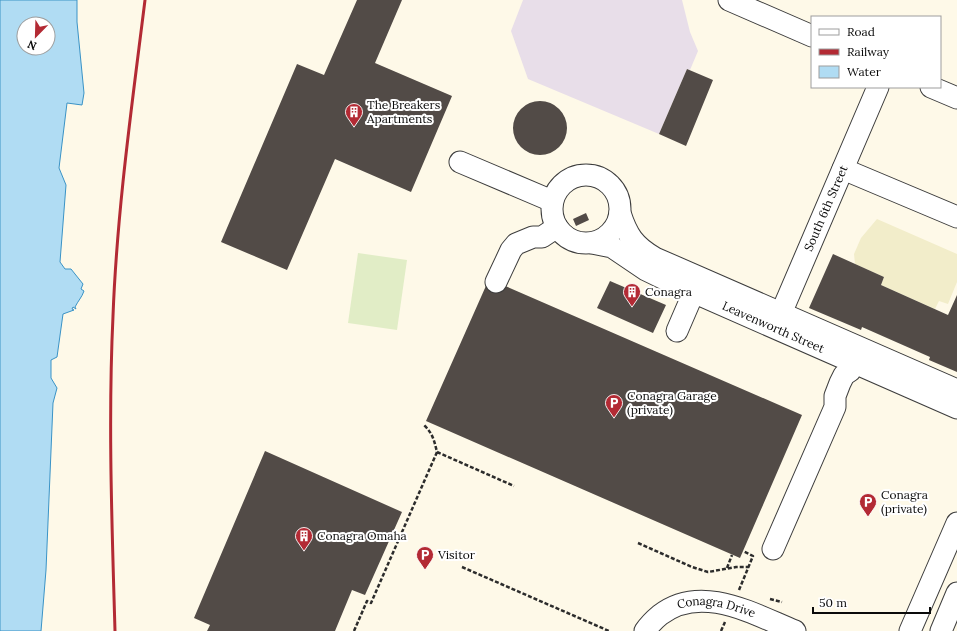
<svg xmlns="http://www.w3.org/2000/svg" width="957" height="631" font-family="Lora,serif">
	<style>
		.industrial { fill: #e8dee9 }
		.farmland { fill: #f2edca }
		.pitch { fill: #e1edc6 }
		.water { fill: #b0dcf3; stroke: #3a93c6; fill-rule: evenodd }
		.building { fill: #524b47 }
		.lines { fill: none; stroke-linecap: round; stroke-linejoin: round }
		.minor-casing { stroke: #3d3d3d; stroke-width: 23 }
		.path { stroke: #2c2c2c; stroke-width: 2.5; stroke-dasharray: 4 2; stroke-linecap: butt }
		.minor { stroke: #fff; stroke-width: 21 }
		.rail { stroke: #b32a34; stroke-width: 3 }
		.labels { text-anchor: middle; stroke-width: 4; stroke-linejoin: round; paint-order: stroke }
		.poi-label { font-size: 12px; fill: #0a0a0a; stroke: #fff; text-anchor: start }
		.street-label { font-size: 12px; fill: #0a0a0a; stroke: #fff }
	</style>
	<rect width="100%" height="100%" fill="#fef9e8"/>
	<path class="industrial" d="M523 0H682L690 32 698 51 690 70 687 69 659 134 528 79 511 31Z"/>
	<path class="farmland" d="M877 219 957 254V282L948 304 939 301 935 309 881 285 884 277 855 264 854 254 861 238Z"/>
	<path class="pitch" d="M358 253 407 260 397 330 348 323Z"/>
	<path class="water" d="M0 0H77V22L84 93 82 105 67 103 59 168 66 185 60 262 65 269H71L83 284 81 289 84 291C82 297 78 301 75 307L76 309 73 307 72 309 74 310 63 314 57 357 51 360V378L57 388 53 403 46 570 41 631H0ZM24 24H48V48H24Z"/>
	<path class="building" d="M357 0H402L375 63 452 96 411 192 335 159 287 270 221 242 297 64 324 75Z
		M687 69 713 80 686 146 659 134Z
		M513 128a27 27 0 1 1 54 0a27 27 0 1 1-54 0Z
		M586 213 589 220 576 226 573 219Z
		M833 254 884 277 881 285 948 315 957 295V372L929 360 930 357 862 327 861 330 809 308Z
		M489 279 802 415 740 558 426 421Z
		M610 281 666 305 653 333 597 308Z
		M265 451 402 512 365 595 352 590 335 631H207L210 625 194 618Z"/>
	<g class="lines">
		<defs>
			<g id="minor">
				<path d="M729 0 812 36"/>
				<path d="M931 87 957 98"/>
				<path d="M460 162 552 201"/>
				<path d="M843 169 957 217"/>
				<circle cx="586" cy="209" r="34"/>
				<path d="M620 213C627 235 634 246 655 258L957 390"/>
				<path id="s1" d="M592 243 612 247 646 270 677 285 957 408"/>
				<path d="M496 282 511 250 516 244 533 237H542L557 227"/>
				<path id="s2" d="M776 325 878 87"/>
				<path d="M677 331 699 280"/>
				<path d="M773 549 835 407V396L840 383 844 375 850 371 859 352"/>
				<path id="s3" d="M645 631C649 625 654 620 660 615 701 583 753 614 795 631"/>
				<path d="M910 631 957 523"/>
				<path d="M941 631 957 593"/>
			</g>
		</defs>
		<use href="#minor" class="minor-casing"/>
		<path class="path" d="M437 452 514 486
			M638 543 692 567 708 572 736 567H749
			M462 567 609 631
			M727 568 732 555
			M739 590 753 556 743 551
			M770 599 782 602
			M354 631 367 601 371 603 437 452C434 440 433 434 424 425
			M721 631 725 622"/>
		<use href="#minor" class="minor"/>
		<path class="rail" d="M115 631C112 526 108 421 113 316 117 210 132 105 145 0"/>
	</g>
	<defs>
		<symbol id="building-pin" viewBox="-11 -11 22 30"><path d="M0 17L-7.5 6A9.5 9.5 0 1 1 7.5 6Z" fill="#b32a34" stroke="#fff"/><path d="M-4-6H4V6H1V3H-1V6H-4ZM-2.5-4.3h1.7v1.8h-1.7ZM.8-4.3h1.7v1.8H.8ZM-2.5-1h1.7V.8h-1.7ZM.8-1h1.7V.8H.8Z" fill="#fff"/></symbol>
		<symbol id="parking-pin" viewBox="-11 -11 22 30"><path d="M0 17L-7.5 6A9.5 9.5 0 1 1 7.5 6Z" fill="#b32a34" stroke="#fff"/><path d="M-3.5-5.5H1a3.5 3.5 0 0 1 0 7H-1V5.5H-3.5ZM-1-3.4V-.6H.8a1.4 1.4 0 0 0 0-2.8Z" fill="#fff"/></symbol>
	</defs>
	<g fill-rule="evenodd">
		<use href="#building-pin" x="344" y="102" width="20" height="27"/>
		<use href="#building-pin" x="622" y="282" width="20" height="27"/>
		<use href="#parking-pin" x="604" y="393" width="20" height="27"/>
		<use href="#parking-pin" x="858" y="492" width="20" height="27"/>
		<use href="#building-pin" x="294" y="526" width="20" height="27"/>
		<use href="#parking-pin" x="415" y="545" width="20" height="27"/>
	</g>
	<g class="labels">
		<g class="poi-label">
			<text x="367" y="109">The Breakers<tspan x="367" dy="14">Apartments</tspan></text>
			<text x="645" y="296">Conagra</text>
			<text x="627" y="400">Conagra Garage<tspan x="627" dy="14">(private)</tspan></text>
			<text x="881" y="499">Conagra<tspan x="881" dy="14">(private)</tspan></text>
			<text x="317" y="540">Conagra Omaha</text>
			<text x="438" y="559">Visitor</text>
		</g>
		<g class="street-label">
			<text dy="4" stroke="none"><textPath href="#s2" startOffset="127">South 6th Street</textPath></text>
			<text dy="4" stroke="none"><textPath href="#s1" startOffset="201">Leavenworth Street</textPath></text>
			<text dy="4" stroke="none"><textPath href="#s3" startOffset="82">Conagra Drive</textPath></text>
		</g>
	</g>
	<rect x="811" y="16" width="130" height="72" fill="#ffffff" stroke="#9d9d9d"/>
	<rect x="819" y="29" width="20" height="6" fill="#ffffff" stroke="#9d9d9d"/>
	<text x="847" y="36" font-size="12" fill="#0a0a0a">Road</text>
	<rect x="819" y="49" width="20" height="6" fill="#b32a34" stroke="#9d9d9d"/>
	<text x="847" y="56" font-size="12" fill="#0a0a0a">Railway</text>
	<rect x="819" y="66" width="20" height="12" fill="#b0dcf3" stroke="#9d9d9d"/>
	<text x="847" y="76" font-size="12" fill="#0a0a0a">Water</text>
	<g transform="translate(36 36) rotate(203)"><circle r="19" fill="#ffffff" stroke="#9d9d9d"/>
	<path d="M0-3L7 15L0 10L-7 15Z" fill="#b32a34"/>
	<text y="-6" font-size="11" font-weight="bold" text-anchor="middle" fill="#0a0a0a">N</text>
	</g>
	<path d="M813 607v6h117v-6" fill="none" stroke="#0a0a0a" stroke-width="2"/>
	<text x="819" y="607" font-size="12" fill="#0a0a0a" stroke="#ffffff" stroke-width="3" paint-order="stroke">50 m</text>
</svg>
